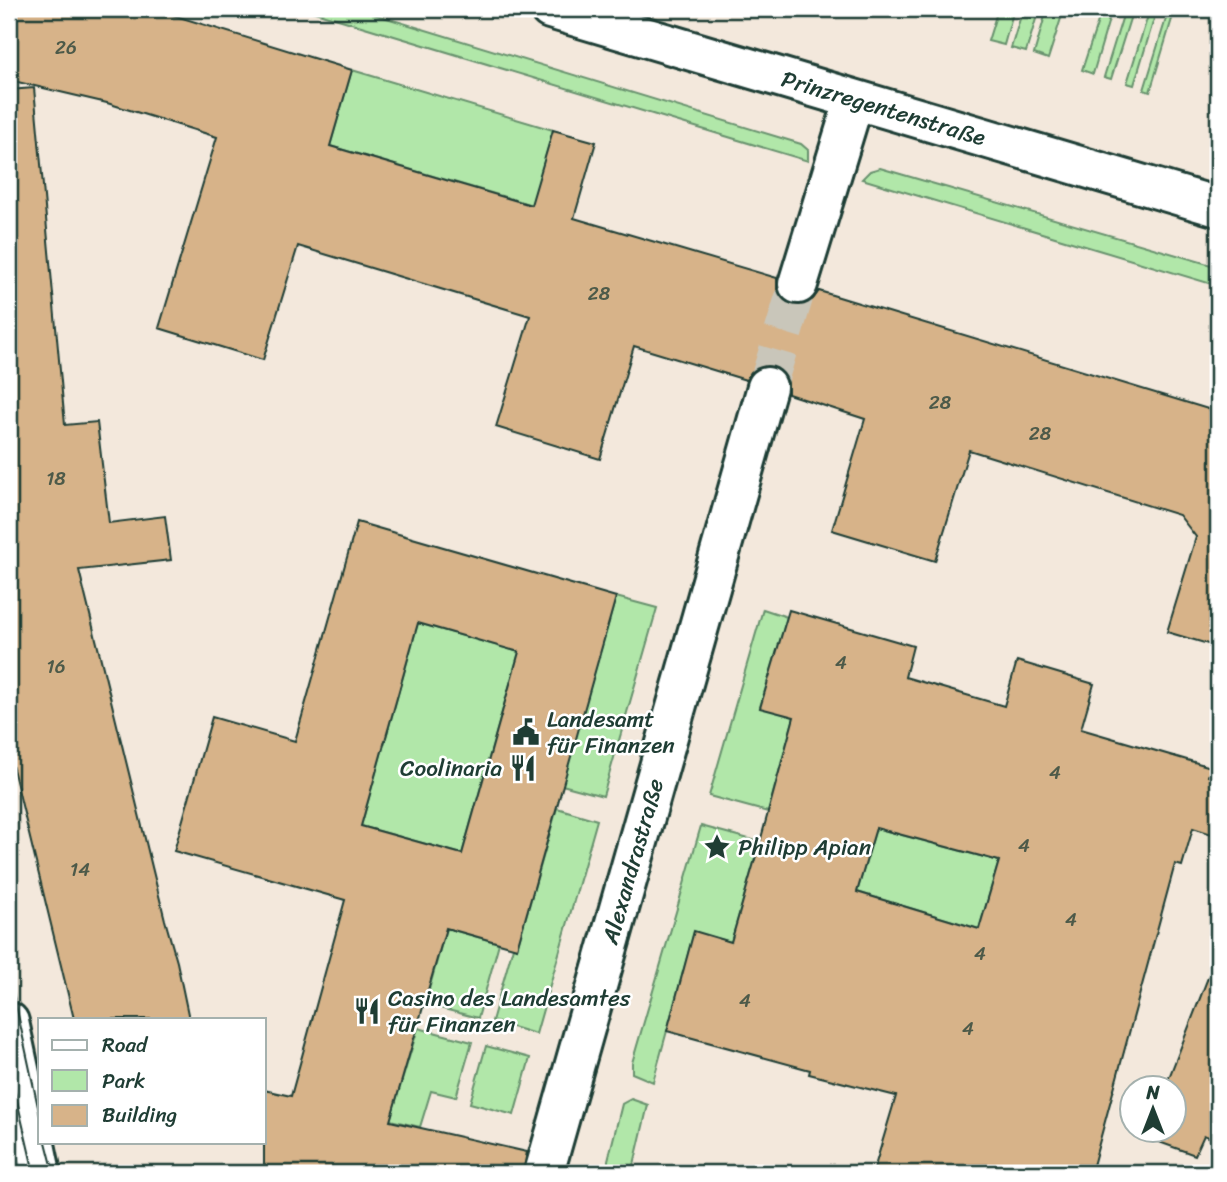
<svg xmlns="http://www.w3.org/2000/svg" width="1227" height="1182" font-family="Sriracha,sans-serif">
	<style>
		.green { fill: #b1e7a9; stroke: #68926e; stroke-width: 2 }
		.building { fill: #d7b389; stroke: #1f3d34; stroke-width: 2; fill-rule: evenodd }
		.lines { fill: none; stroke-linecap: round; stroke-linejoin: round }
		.minor-tunnel { stroke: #c9c6ba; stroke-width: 38; stroke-dasharray: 38 19; stroke-linecap: butt }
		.minor-casing { stroke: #1f3d34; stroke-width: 44 }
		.secondary-casing { stroke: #1f3d34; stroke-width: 44 }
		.minor { stroke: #fff; stroke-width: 38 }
		.secondary { stroke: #fff; stroke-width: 38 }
		.tram { stroke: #1f3d34; stroke-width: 2 }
		.labels { text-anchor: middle; stroke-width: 5; stroke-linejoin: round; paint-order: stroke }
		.number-label { font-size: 19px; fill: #4d5a49 }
		.street-label { font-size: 23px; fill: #1f3d34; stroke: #fff }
		.poi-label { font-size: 23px; fill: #1f3d34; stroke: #fff; text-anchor: start }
	</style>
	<rect width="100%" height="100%" fill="#f3e8dc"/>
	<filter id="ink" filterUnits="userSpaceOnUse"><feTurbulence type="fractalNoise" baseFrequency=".0143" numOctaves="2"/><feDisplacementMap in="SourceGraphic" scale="14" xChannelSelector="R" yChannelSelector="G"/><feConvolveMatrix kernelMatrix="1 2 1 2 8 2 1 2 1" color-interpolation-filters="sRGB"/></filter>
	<g filter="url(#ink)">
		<path class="green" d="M305 9H357L801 144 808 150V161Z
			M998 9H1014L1004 45 988 41Z
			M1023 9H1039L1026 52 1011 48Z
			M1047 9H1064L1048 59 1034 54Z
			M1102 9H1112L1093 74 1082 70Z
			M1125 9H1133L1111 79 1104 77Z
			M1150 9H1157L1134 85 1127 83Z
			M1169 9H1175L1150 92 1144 90Z
			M352 70 553 130 532 205 330 146Z
			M880 168 1218 267V286L862 179 870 171Z
			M616 597 657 608 603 796 562 785Z
			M763 609 787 617 760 707 794 717 768 812 709 796Z
			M418 623 519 652 462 854 361 826Z
			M557 808 597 820 536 1034 492 1021 513 947 517 948Z
			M701 826 760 842 731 942 694 932 653 1082 632 1073V1063Z
			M876 828 999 861 979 929 857 892Z
			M446 928 499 943 478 1018 425 1004Z
			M418 1028 472 1042 456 1097 431 1091 420 1127 390 1120Z
			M486 1046 530 1058 514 1115 470 1103Z
			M631 1099 648 1105 632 1173 612 1168 611 1172 608 1168V1160L622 1104Z"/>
		<path class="building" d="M9 9H153L352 70 330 146 531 205 553 130 596 142 574 218 777 278V290L783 299 791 305H804L813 299 819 291 1218 412V647L1167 632 1196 537 1179 515 969 450 935 561 832 530 865 419 788 394V381L782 371 774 366H761L751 372 746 380 634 346 600 459 496 427 530 316 298 246 263 360 159 328 217 137 107 103 9 80Z
			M34 88 65 425 97 422 109 523 165 516 171 560 79 570 165 920 177 962 189 1019H74L9 752V90Z
			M357 522 616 597 517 948 446 928 390 1121 527 1152 523 1173H264V1090L291 1096 345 900 174 851 212 717 295 741ZM418 623 519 652 462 854 361 826Z
			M789 610 913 646 905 677 1004 706 1017 661 1094 684 1081 729 1211 767 1208 776 1218 779V836L1193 828 1182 866 1175 864 1091 1173H873L896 1096 809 1074 810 1070 667 1031 694 931 731 942 760 842 794 717 760 708ZM876 828 999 861 979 929 857 892Z
			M1216 957 1218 958V1141L1204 1135 1195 1155 1145 1137 1148 1130H1174V1088H1165Z"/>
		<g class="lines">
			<path class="minor-tunnel" d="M767 387 798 284"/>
			<defs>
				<g id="minor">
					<path d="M798 284 854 101"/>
					<path d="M9 1022 41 1173"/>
					<path id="s1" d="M544 1173 767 387"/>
				</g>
				<g id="secondary">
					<path id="s2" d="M550 9 1218 207"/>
				</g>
			</defs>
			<use href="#minor" class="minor-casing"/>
			<use href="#secondary" class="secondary-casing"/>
			<use href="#minor" class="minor"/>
			<use href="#secondary" class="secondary"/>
			<path class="tram" d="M9 973 40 1116
				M9 1066 34 1173
				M46 1142 54 1173"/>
		</g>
	</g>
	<defs>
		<symbol id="civic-bare" viewBox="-9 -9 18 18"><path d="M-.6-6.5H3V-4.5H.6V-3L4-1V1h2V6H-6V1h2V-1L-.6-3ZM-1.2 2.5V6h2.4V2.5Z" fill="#1f3d34" stroke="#fff" stroke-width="2.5" paint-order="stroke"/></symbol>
		<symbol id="restaurant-bare" viewBox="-9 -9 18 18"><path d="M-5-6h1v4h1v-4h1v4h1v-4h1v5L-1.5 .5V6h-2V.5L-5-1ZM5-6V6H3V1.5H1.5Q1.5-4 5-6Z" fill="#1f3d34" stroke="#fff" stroke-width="2.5" paint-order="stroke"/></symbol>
		<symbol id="sight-bare" viewBox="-9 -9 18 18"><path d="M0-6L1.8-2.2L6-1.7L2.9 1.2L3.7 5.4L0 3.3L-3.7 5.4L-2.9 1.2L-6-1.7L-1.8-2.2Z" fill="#1f3d34" stroke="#fff" stroke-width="2.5" paint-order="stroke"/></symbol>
	</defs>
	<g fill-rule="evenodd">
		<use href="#civic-bare" x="507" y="713" width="38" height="38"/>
		<use href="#restaurant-bare" x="504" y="749" width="38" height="38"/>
		<use href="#sight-bare" x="698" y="828" width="38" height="38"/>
		<use href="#restaurant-bare" x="348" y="992" width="38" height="38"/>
	</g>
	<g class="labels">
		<g class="number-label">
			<text x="66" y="54">26</text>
			<text x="599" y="300">28</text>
			<text x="940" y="409">28</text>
			<text x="1040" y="440">28</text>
			<text x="56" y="485">18</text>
			<text x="841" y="669">4</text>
			<text x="56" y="673">16</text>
			<text x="1055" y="779">4</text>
			<text x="1024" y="852">4</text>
			<text x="80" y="876">14</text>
			<text x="1071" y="926">4</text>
			<text x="980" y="960">4</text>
			<text x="745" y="1007">4</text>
			<text x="968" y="1035">4</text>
		</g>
		<g class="street-label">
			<text dy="8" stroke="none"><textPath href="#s2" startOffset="348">Prinzregentenstraße</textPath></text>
			<text dy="8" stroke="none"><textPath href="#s1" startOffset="324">Alexandrastraße</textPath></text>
		</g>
		<g class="poi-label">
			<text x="547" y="727">Landesamt<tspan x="547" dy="26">für Finanzen</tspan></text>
			<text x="502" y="776" text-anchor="end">Coolinaria</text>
			<text x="738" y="855">Philipp Apian</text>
			<text x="388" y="1006">Casino des Landesamtes<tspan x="388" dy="26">für Finanzen</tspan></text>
		</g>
	</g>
	<rect width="1227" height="1182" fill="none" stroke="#fff" stroke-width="35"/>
	<rect x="18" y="18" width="1192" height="1147" fill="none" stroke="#1f3d34" stroke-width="2.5" filter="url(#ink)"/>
	<rect x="38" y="1018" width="228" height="126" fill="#ffffff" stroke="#a5b1ae" stroke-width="2"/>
	<rect x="52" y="1040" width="35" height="10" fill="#ffffff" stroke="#a5b1ae" stroke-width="2"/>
	<text x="102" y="1052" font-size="21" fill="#1f3d34">Road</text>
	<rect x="52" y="1070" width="35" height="21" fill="#b1e7a9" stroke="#a5b1ae" stroke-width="2"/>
	<text x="102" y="1088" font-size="21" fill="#1f3d34">Park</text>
	<rect x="52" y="1105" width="35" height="21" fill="#d7b389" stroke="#a5b1ae" stroke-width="2"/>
	<text x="102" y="1122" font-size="21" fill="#1f3d34">Building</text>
	<g transform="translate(1153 1109)"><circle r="33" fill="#ffffff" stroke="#a5b1ae" stroke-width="2"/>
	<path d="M0-5L12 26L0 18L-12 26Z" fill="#1f3d34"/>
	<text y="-10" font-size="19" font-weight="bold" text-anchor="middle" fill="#1f3d34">N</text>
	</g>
</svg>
